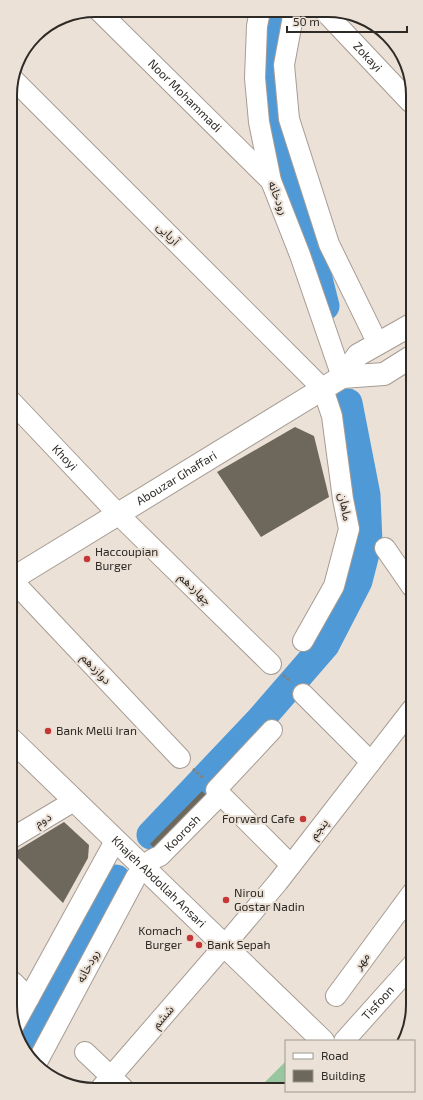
<svg xmlns="http://www.w3.org/2000/svg" width="423" height="1100" font-family="'Exo 2','Noto Sans Arabic',sans-serif">
	<style>
		.green { fill: #98c79f }
		.lines { fill: none; stroke-linecap: round; stroke-linejoin: round }
		.river { stroke: #4f9ad6; stroke-width: 29 }
		.building { fill: #6d675c }
		.minor-casing { stroke: #a69c93; stroke-width: 22 }
		.major-casing { stroke: #a69c93; stroke-width: 24 }
		.path { stroke: #868079; stroke-width: 2.5; stroke-dasharray: 3 2; stroke-linecap: butt }
		.minor { stroke: #fff; stroke-width: 20 }
		.major { stroke: #fff; stroke-width: 22 }
		.poi-dot { fill: #c53637; stroke: #ebe1d7; stroke-width: 1.5 }
		.labels { text-anchor: middle; stroke-width: 4; stroke-linejoin: round; paint-order: stroke }
		.street-label { font-size: 12px; fill: #2e2a26; stroke: #ebe1d7 }
		.poi-label { font-size: 12px; fill: #2e2a26; stroke: #ebe1d7; text-anchor: start }
		.rim { fill: none; stroke: #2e2a26; stroke-width: 2 }
	</style>
	<rect width="100%" height="100%" fill="#ebe1d7"/>
	<path class="green" d="M286 1061V1087L259 1088Z"/>
	<g class="lines">
		<path class="river" d="M276 11 273 28 269 94 287 156 325 306
			M151 835 260 720 325 645 358 581 368 542 366 495 348 403
			M23 1045 116 879"/>
	</g>
	<path class="building" d="M295 427 314 436 329 497 261 537 217 472Z
		M202 791 211 800 159 853 150 844Z
		M64 822 89 845 88 858 63 903 13 853Z"/>
	<g class="lines">
		<defs>
			<g id="minor">
				<path id="s1" d="M98 10 271 181"/>
				<path d="M260 11 257 26 255 78 259 122 271 181 300 255 342 377"/>
				<path d="M294 11 284 65 289 119 329 244 378 344"/>
				<path id="s2" d="M325 12 410 102"/>
				<path d="M13 79 323 389 332 416 343 499 349 529 334 586 303 641"/>
				<path id="s3" d="M11 401 118 514 271 664"/>
				<path d="M385 548 412 587"/>
				<path d="M12 580 180 758"/>
				<path d="M303 694 371 762"/>
				<path d="M272 730 216 790 291 865"/>
				<path d="M12 838 74 801"/>
				<path d="M13 982 29 998"/>
				<path d="M336 996 412 893"/>
				<path d="M13 1027 115 841"/>
				<path id="s4" d="M344 1041 413 964"/>
				<path d="M85 1052 123 1088"/>
				<path id="s5" d="M35 1066 136 877C143 867 148 860 160 856L220 795"/>
				<path d="M101 1088 224 946 278 882 412 709"/>
			</g>
			<g id="major">
				<path d="M342 377 384 374 411 357"/>
				<path id="s6" d="M12 579 342 377 358 355 411 325"/>
				<path id="s7" d="M12 740 323 1041"/>
			</g>
		</defs>
		<use href="#minor" class="minor-casing"/>
		<use href="#major" class="major-casing"/>
		<path class="path" d="M283 675 291 682
			M193 769 204 779"/>
		<use href="#minor" class="minor"/>
		<use href="#major" class="major"/>
	</g>
	<g class="poi-dot">
		<circle cx="87" cy="559" r="4"/>
		<circle cx="48" cy="731" r="4"/>
		<circle cx="303" cy="819" r="4"/>
		<circle cx="226" cy="900" r="4"/>
		<circle cx="190" cy="938" r="4"/>
		<circle cx="199" cy="945" r="4"/>
	</g>
	<g class="labels">
		<g class="street-label">
			<text dy="4" stroke="none"><textPath href="#s2" startOffset="62">Zokayi</textPath></text>
			<text dy="4" stroke="none"><textPath href="#s1" startOffset="122">Noor Mohammadi</textPath></text>
			<text transform="translate(278 198) rotate(69)" y="4">رودخانه</text>
			<text transform="translate(168 234) rotate(45)" y="4">آریایی</text>
			<text dy="4" stroke="none"><textPath href="#s3" startOffset="78">Khoyi</textPath></text>
			<text dy="4" stroke="none"><textPath href="#s6" startOffset="193">Abouzar Ghaffari</textPath></text>
			<text transform="translate(345 507) rotate(80)" y="4">ماهان</text>
			<text transform="translate(195 589) rotate(44)" y="4">چهاردهم</text>
			<text transform="translate(96 669) rotate(46)" y="4">دوازدهم</text>
			<text transform="translate(43 820) rotate(-31)" y="4">دوم</text>
			<text transform="translate(319 829) rotate(-52)" y="4">پنجم</text>
			<text dy="4" stroke="none"><textPath href="#s5" startOffset="279">Koorosh</textPath></text>
			<text dy="4" stroke="none"><textPath href="#s7" startOffset="204">Khajeh Abdollah Ansari</textPath></text>
			<text transform="translate(362 961) rotate(-53)" y="4">مهر</text>
			<text transform="translate(88 966) rotate(-62)" y="4">رودخانه</text>
			<text dy="4" stroke="none"><textPath href="#s4" startOffset="51">Tisfoon</textPath></text>
			<text transform="translate(163 1017) rotate(-49)" y="4">ششم</text>
		</g>
		<g class="poi-label">
			<text x="95" y="556">Haccoupian<tspan x="95" dy="14">Burger</tspan></text>
			<text x="56" y="735">Bank Melli Iran</text>
			<text x="295" y="823" text-anchor="end">Forward Cafe</text>
			<text x="234" y="897">Nirou<tspan x="234" dy="14">Gostar Nadin</tspan></text>
			<text x="182" y="935" text-anchor="end">Komach<tspan x="182" dy="14">Burger</tspan></text>
			<text x="207" y="949">Bank Sepah</text>
		</g>
	</g>
	<path d="M0 0H423V1100H0ZM95 17H328A78 78 0 0 1 406 95V1005A78 78 0 0 1 328 1083H95A78 78 0 0 1 17 1005V95A78 78 0 0 1 95 17Z" fill="#ebe1d7" fill-rule="evenodd"/>
	<path class="rim" d="M95 17H328A78 78 0 0 1 406 95V1005A78 78 0 0 1 328 1083H95A78 78 0 0 1 17 1005V95A78 78 0 0 1 95 17Z"/>
	<rect x="285" y="1040" width="130" height="52" fill="#ebe1d7" stroke="#9f9890"/>
	<rect x="293" y="1053" width="20" height="6" fill="#ffffff" stroke="#9f9890"/>
	<text x="321" y="1060" font-size="12" fill="#2e2a26">Road</text>
	<rect x="293" y="1070" width="20" height="12" fill="#6d675c" stroke="#9f9890"/>
	<text x="321" y="1080" font-size="12" fill="#2e2a26">Building</text>
	<path d="M287 26v6h120v-6" fill="none" stroke="#2e2a26" stroke-width="2"/>
	<text x="293" y="26" font-size="12" fill="#2e2a26" stroke="#ebe1d7" stroke-width="3" paint-order="stroke">50 m</text>
</svg>
